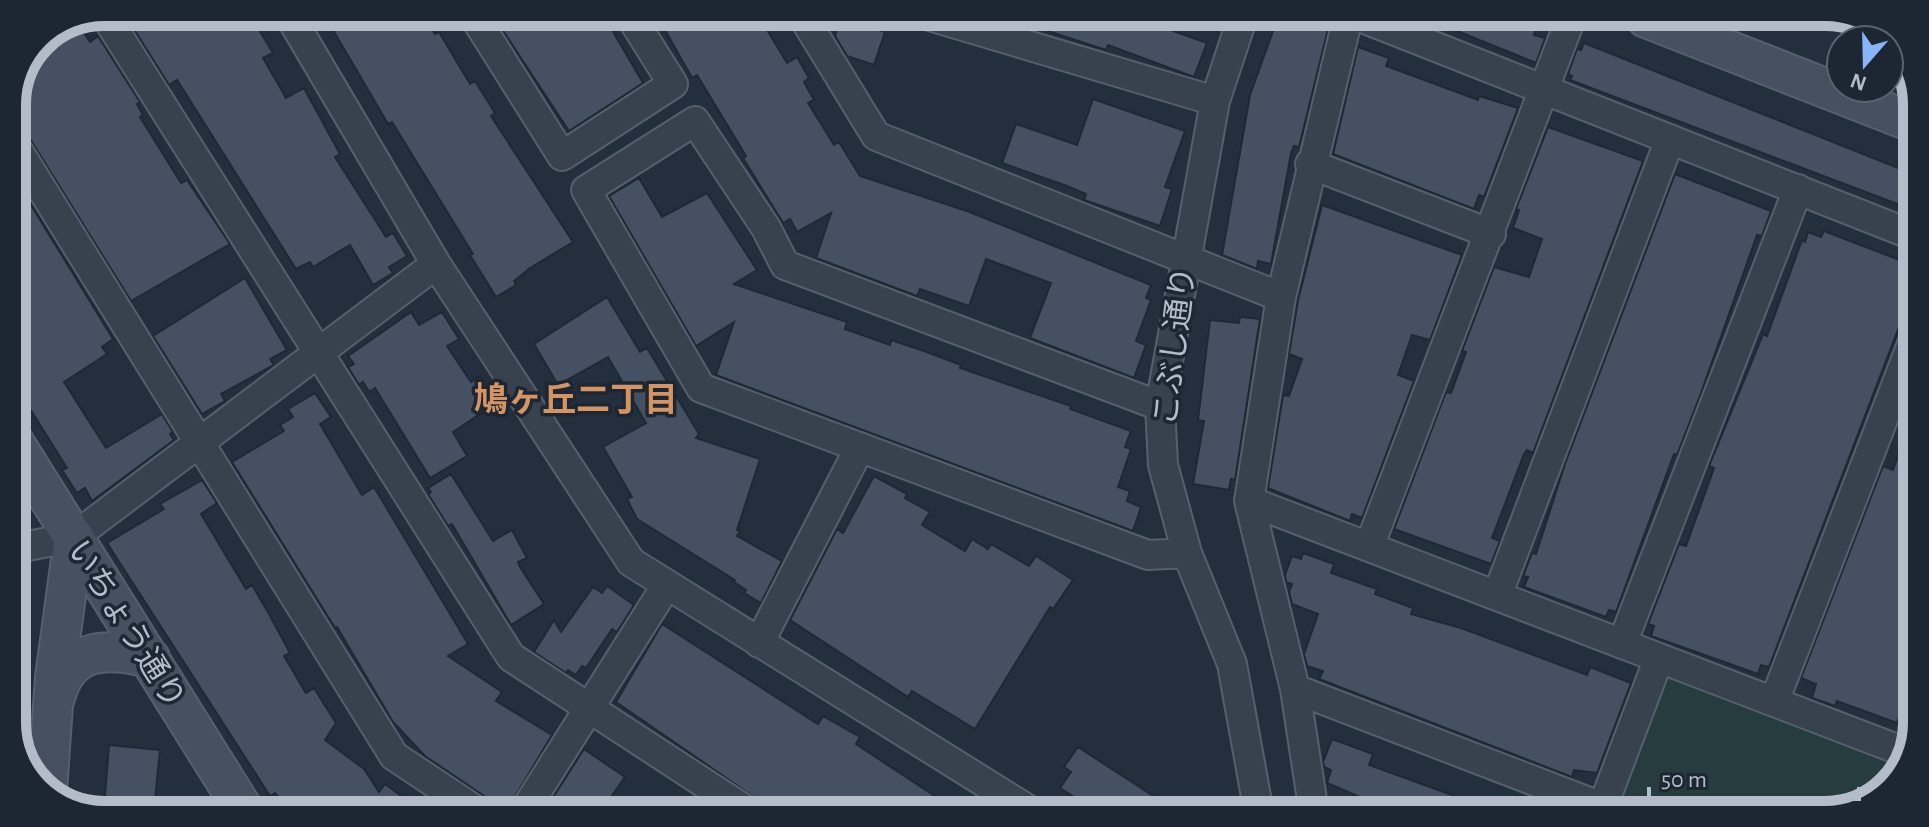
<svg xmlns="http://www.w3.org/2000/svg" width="1929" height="827" font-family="'Alegreya Sans','Noto Sans JP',sans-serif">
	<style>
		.green { fill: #263c3f }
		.building { fill: #455162; stroke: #1f2835; stroke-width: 2 }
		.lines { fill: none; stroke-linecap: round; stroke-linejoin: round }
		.street-casing { stroke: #565f6c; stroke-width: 32 }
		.secondary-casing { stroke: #565f6c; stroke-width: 42 }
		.street { stroke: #38414e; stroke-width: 28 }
		.secondary { stroke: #465061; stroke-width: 38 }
		.labels { text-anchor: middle; stroke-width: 7; stroke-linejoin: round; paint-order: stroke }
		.street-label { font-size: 32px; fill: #b4bcc9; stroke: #1d2633 }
		.neighbourhood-label { font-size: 34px; font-weight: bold; fill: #d59563; stroke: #1d2633 }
		.rim { fill: none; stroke: #b4bcc9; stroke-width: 10 }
	</style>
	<rect width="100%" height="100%" fill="#242f3e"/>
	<path class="green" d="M1672 677 1906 764 1877 799 1826 815 1614 814 1664 681Z"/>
	<path class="building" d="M135 12 249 13 273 53 263 58 286 98 304 88 340 154 335 157 386 237 393 233 407 256 389 267 393 273 373 285 350 245 313 267 310 262 296 269 177 80 169 85 127 18Z
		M323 13H421L435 34 439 32 470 84 475 81 495 113 491 116 573 242 530 268 514 281 516 285 496 297 470 255 473 254 392 122 388 124Z
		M492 14H591L600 28 608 23 643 83 569 131Z
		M656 14 758 15 787 63 797 57 809 78 804 82 814 100 808 103 834 145 839 142 860 176 967 211 1151 285 1146 298 1151 300 1136 341 1146 345 1134 378 1030 338 1051 283 986 259 969 306 920 289 917 296 816 258 831 213 797 232 790 219 783 223 743 158 746 156 697 75 692 78Z
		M1015 16H1144L1142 20 1207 43 1194 77 1108 45 1106 50 1014 20Z
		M841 17 885 32 874 65 847 56 835 36Z
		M1278 17H1331L1299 147 1294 146 1291 153 1271 264 1258 261 1257 269 1222 255 1250 95Z
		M1430 17H1512L1537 26 1534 35 1545 38 1536 63 1430 20Z
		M78 23 90 42 98 36 140 102 137 104 143 115 140 117 181 183 187 180 230 244 131 301 12 110V98L39 38Z
		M1584 43 1916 175V211L1570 80 1572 76 1568 74 1577 49 1581 50Z
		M1358 47 1389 58 1386 66 1478 100 1479 96 1518 108 1484 197 1479 195 1474 209 1333 154Z
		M1093 99 1185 131 1165 187 1172 189 1160 226 1084 200 1086 194 1067 186 1002 163 1016 124 1077 145Z
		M1548 127 1643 161 1533 453 1527 450 1524 454 1492 538 1500 541 1491 564 1394 529 1446 392 1451 393 1466 352 1462 351 1494 267 1529 277 1542 239 1513 228 1519 210 1516 209Z
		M1675 174 1771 211 1762 236 1757 235 1701 393 1677 455 1674 454 1616 612 1609 610 1606 617 1524 587 1528 577 1523 576 1532 553 1536 554 1565 464Z
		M639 178 662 217 707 193 757 270 734 284 847 322 845 329 890 345 891 340 924 351 961 365 960 368 1071 406 1070 409 1131 431 1125 447 1131 449 1118 487 1130 491 1127 501 1141 507 1133 531 716 375 734 322 696 346 609 196Z
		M20 187 113 339 102 347 107 354 64 382 106 448 162 414 173 432 170 434 174 440 92 501 85 488 77 493 62 470 67 468 12 380V192Z
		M1322 205 1462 255 1430 340 1412 335 1398 375 1414 381 1362 518 1352 514 1350 521 1268 488 1283 395 1289 396 1302 359 1289 354 1298 300Z
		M1824 231 1915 266V285L1769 667 1761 665 1758 674 1651 636 1654 626 1648 624 1679 544 1686 546 1714 468 1709 466 1763 334 1767 336 1802 240 1805 242 1808 232 1821 237Z
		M245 278 287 350 270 359 274 365 221 394 225 401 202 414 153 336Z
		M607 297 640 352 647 348 699 434 696 438 760 459 737 530 740 531 737 536 782 561 761 603 744 593 746 590 734 582 735 580 637 519 627 499 632 497 603 447 646 423 608 357 558 385 534 344Z
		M411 312 419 325 442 312 459 339 447 346 471 382 480 376 495 397 483 405 486 410 453 432 467 456 430 478 375 388 369 392 363 382 359 385 348 367 354 364 348 356Z
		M1240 317 1260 319 1235 480 1231 479 1229 490 1193 484 1204 421 1198 420 1210 320 1239 323Z
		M315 393 331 417 320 424 362 495 374 487 468 644 448 656 502 692 496 701 552 735 509 807 494 798 491 804 484 796 425 756 393 722 337 627 335 628 232 462 284 431 280 425 293 417 288 409Z
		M1910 423 1914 424 1912 536 1902 567 1912 571 1911 686 1897 723 1837 701 1835 706 1812 698 1816 684 1801 678 1883 466 1893 470Z
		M451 474 493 541 512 530 527 558 518 562 520 567 544 604 511 625 452 524 448 526 428 494 431 492 428 488Z
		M874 476 907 494 905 498 930 512 922 525 965 551 972 539 988 549 991 544 1029 566 1036 556 1073 580 1053 609 1050 607 975 729 912 691 908 697 790 620 837 529 843 533Z
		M202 480 217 503 201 514 246 589 252 585 269 614 290 653 284 656 306 693 314 688 336 723 325 740 364 769 379 792 385 784 420 810 289 809 275 793 270 796 107 543 164 509 160 504Z
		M1303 553 1334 564 1331 573 1377 589 1375 594 1413 608 1411 614 1461 628 1587 675 1590 667 1631 683 1597 773 1574 770 1572 777 1319 679 1323 671 1307 666 1304 654 1318 614 1292 604 1289 592 1292 584 1286 582 1285 575 1292 556 1301 559Z
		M607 586 634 605 617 632 612 629 586 668 582 666 576 675 568 670 566 673 534 652 554 620 561 632 593 587 602 593Z
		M662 624 818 724 823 716 860 737 856 744 959 812 776 811 761 802 616 702Z
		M1332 739 1373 754 1369 765 1452 795 1446 814 1397 813 1327 783 1331 770 1324 767 1323 762Z
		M109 745 160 750 154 809 104 808Z
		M1078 747 1178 812H1098L1060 788 1071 772 1064 767Z
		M584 749 625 777 602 810H545Z"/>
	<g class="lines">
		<defs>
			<path id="street" d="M103 12 511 657 747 811
				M288 13 436 264 631 562 1032 812
				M472 13 562 156 673 84 629 14
				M802 15 876 136 1281 297
				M926 15 1215 101
				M1243 16 1215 101 1160 406 1163 465 1187 553 1232 664 1259 813
				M1360 17 1915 236
				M12 141 394 756 475 810
				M1310 164 1491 234
				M1160 406 785 265 766 228 695 121 586 190 701 388 1148 555 1187 553
				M1249 501 1910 754
				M1369 547 1571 18
				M12 549 74 537 436 264
				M1497 596 1670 139
				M759 643 860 447
				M1622 644 1798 189
				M1295 689 1602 807
				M1774 702 1914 339
				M525 810 666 586
				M1314 813 1295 689 1249 501 1281 297 1348 17
				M1600 814 1659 658"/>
			<path id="secondary" d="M1646 18 1917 124
				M12 439 243 809
				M55 698C68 647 106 647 150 658
				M47 791 55 677 74 537"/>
		</defs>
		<use href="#street" class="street-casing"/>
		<use href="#secondary" class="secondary-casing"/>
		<use href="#street" class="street"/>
		<use href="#secondary" class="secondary"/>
	</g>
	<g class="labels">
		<g class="street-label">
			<text transform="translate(1174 346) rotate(-83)" y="11">こぶし通り</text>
			<text transform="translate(127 624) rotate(58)" y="11">いちょう通り</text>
		</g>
		<g class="neighbourhood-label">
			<text x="576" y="411">鳩ヶ丘二丁目</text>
		</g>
	</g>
	<path d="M0 0H1929V827H0ZM104 26H1825A78 78 0 0 1 1903 104V723A78 78 0 0 1 1825 801H104A78 78 0 0 1 26 723V104A78 78 0 0 1 104 26Z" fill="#1d2633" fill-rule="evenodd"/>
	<path class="rim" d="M104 26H1825A78 78 0 0 1 1903 104V723A78 78 0 0 1 1825 801H104A78 78 0 0 1 26 723V104A78 78 0 0 1 104 26Z"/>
	<g transform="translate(1865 64) rotate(200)"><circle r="38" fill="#1d2633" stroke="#59626f" stroke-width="2"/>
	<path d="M0-6L14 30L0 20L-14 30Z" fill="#8ab4f8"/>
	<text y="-12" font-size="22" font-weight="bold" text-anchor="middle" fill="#b4bcc9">N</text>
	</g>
	<path d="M1649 787v12h210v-12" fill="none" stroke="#b4bcc9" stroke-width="4"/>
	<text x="1661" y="787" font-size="24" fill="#b4bcc9" stroke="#1d2633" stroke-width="6" paint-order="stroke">50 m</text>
</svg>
